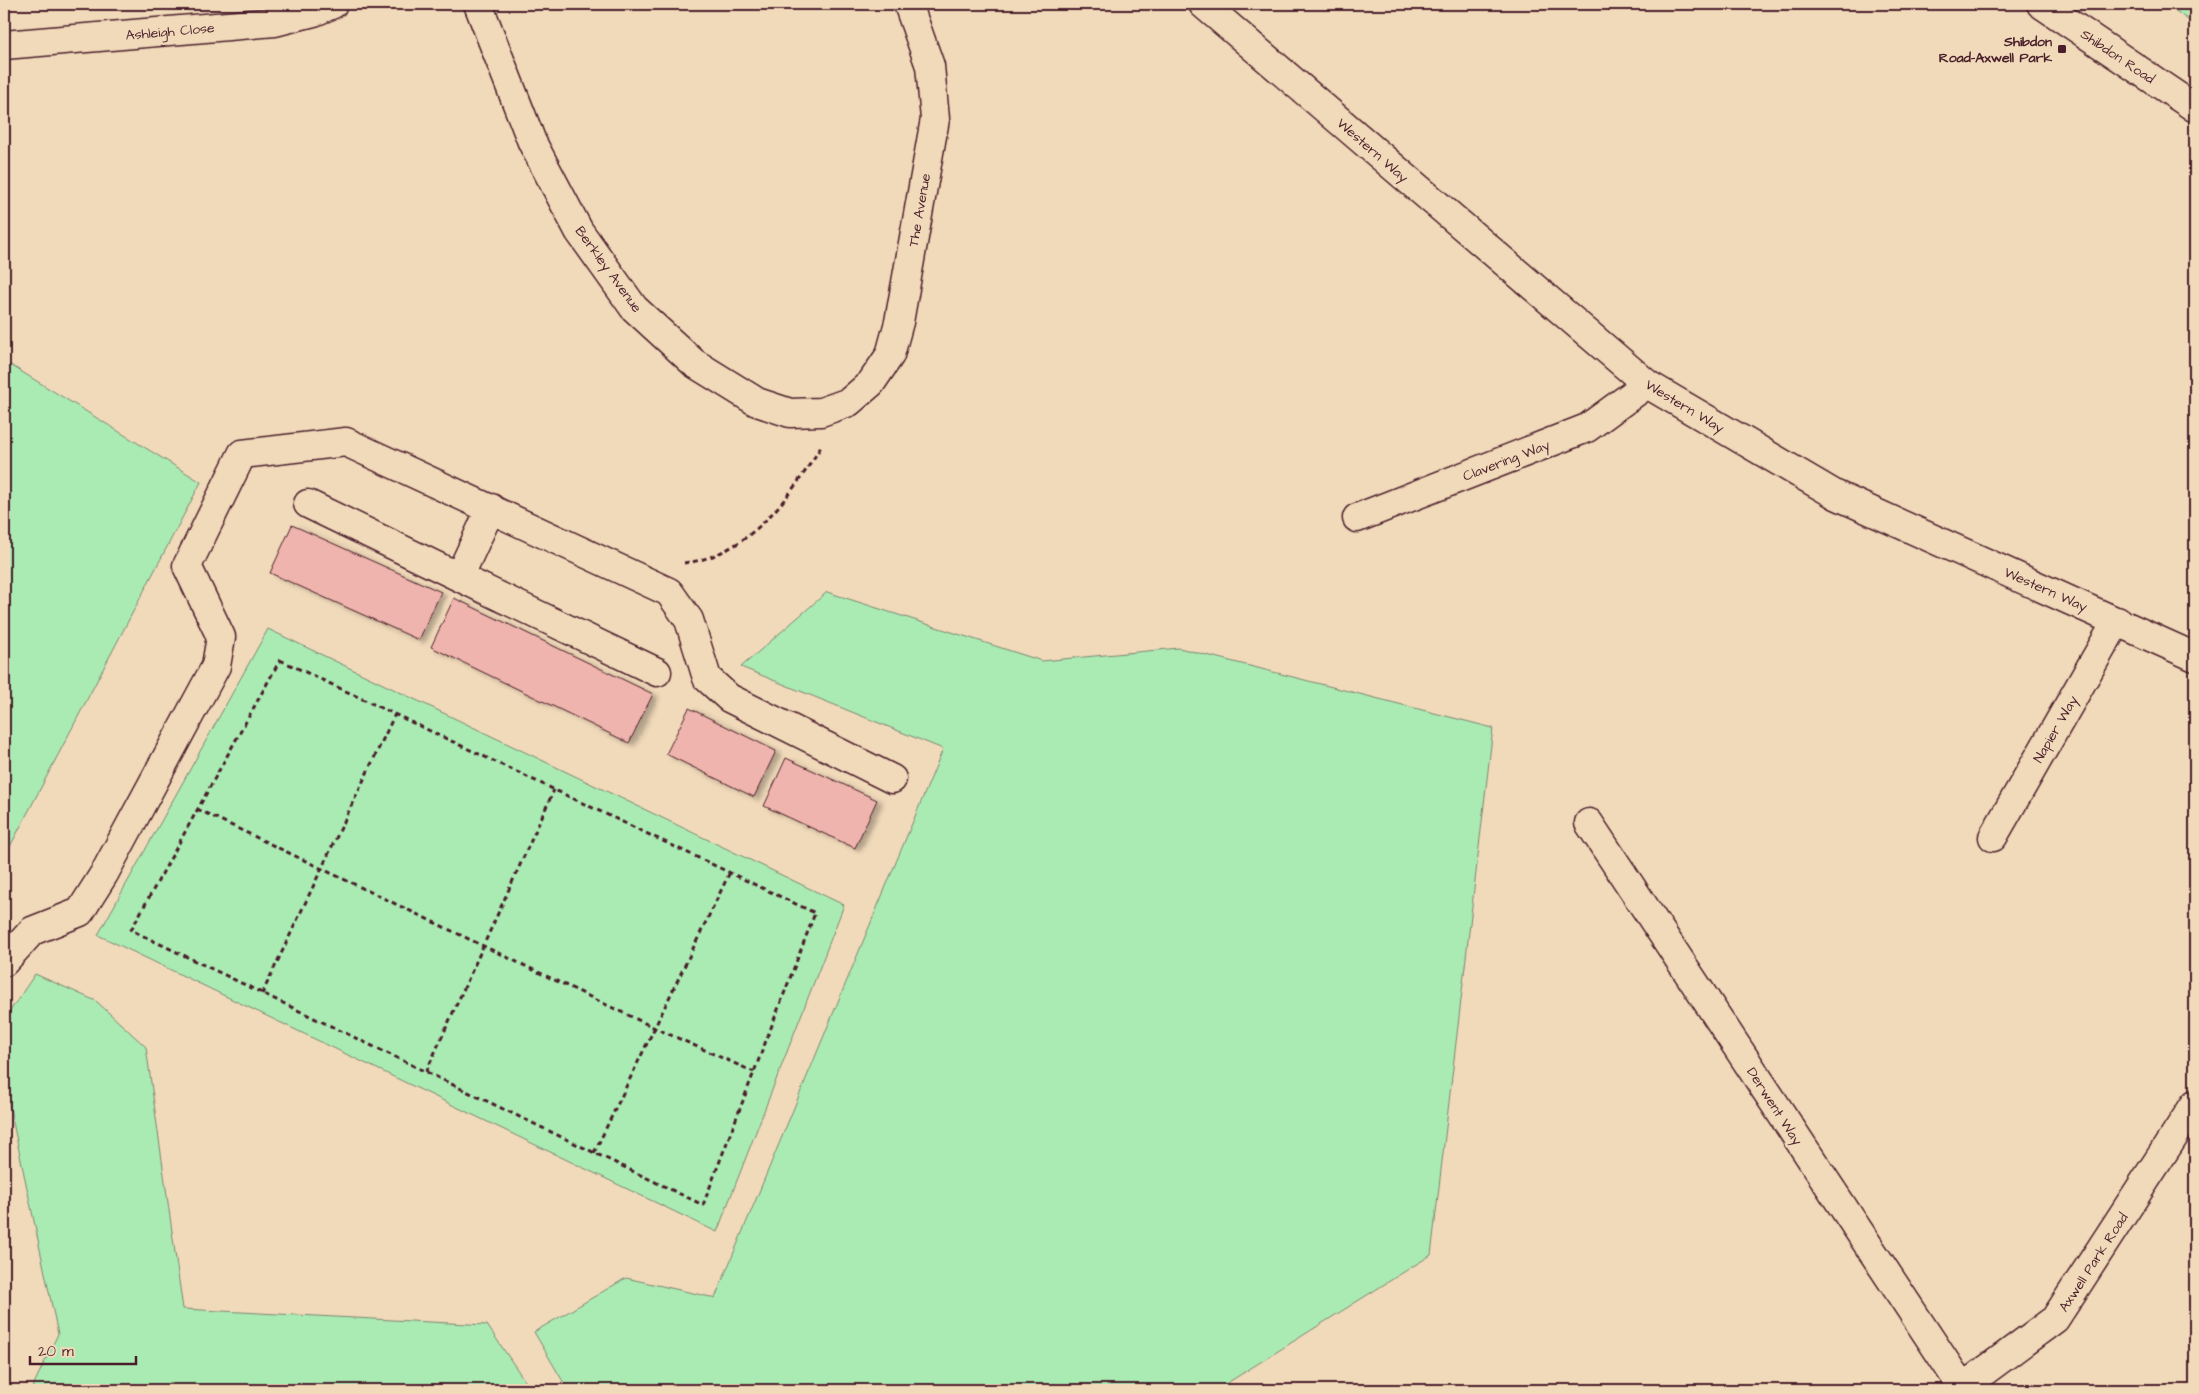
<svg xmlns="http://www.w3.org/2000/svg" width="2199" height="1394" font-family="'Architects Daughter',sans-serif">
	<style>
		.green { fill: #aaebb4; stroke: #7a8570 }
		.building { fill: #efb4ad; stroke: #4a1f2b; filter: url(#shadow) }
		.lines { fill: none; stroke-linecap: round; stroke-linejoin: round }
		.minor-casing { stroke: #4a1f2b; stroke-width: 31 }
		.major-casing { stroke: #4a1f2b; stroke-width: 31 }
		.path { stroke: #4a1f2b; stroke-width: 3; stroke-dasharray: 5 4; stroke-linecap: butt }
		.minor { stroke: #f1daba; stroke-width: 28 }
		.major { stroke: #f1daba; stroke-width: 28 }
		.poi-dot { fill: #4a1f2b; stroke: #f1daba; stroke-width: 2 }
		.labels { text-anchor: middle; stroke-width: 5; stroke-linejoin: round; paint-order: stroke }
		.street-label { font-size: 14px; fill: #4a1f2b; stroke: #f1daba }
		.poi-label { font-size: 14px; font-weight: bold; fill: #4a1f2b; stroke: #f1daba; text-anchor: end }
	</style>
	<defs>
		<filter id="shadow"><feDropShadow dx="5.5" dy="3" stdDeviation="2.5" flood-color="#0004"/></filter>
	</defs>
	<rect width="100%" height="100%" fill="#f1daba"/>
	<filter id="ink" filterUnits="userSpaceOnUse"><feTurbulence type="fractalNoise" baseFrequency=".02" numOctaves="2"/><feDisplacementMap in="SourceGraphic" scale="10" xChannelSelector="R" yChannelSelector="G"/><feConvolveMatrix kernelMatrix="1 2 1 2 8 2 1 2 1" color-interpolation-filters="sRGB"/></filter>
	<g filter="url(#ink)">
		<path class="green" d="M2166 4H2195V25Z
			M4 361 201 482 4 858Z
			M827 592 1042 661 1179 648 1493 728 1431 1255 1216 1390H568L534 1332 626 1278 715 1298 943 749 741 667Z
			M268 629 844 905 717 1232 98 935Z
			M35 974 96 1001 146 1047 183 1309 487 1325 531 1390H31L58 1334 4 1080V1035L8 1014Z"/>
		<path class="building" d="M292 525 441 592 419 640 270 573Z
			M454 598 653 694 629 743 431 647Z
			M689 708 776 751 754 797 666 754Z
			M786 758 877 800 855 848 764 806Z"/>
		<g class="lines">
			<defs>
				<path id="minor" d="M478 4 532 142 579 231 634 308 694 363 757 402 790 413 821 412 849 402 871 383 890 355 899 322 935 119 930 66 908 4
					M1203 4 1647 384 1836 495 2195 657
					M4 45 275 22 314 12 333 4
					M308 504 459 577
					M491 508 459 577 657 672
					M1357 518 1587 428 1647 384
					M1589 823 1964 1390
					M1993 837 2117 621
					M4 962 32 931 80 912 104 874 216 666 221 637 187 566 242 454 346 442 669 592 689 620 707 678 729 698 892 779
					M1959 1390 2055 1319 2195 1104"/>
				<path id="major" d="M2041 4 2195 108"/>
			</defs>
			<use href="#minor" class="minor-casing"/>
			<use href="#major" class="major-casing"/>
			<path class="path" d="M684 563C748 556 791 496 822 445
				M280 660 815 913 703 1205 131 930Z
				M197 809 655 1028 754 1072
				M262 994 395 714
				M426 1072 554 790
				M594 1153 730 872"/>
			<use href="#minor" class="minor"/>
			<use href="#major" class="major"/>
		</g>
	</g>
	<rect class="poi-dot" x="2057" y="44" width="10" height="10" rx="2.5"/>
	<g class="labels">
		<g class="street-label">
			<text transform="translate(170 31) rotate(-5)" y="5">Ashleigh Close</text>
			<text transform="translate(2118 56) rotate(34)" y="5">Shibdon Road</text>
			<text transform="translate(1373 150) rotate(41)" y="5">Western Way</text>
			<text transform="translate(919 210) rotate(-80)" y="5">The Avenue</text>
			<text transform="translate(609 269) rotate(54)" y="5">Berkley Avenue</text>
			<text transform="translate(1685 406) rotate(31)" y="5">Western Way</text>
			<text transform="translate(1506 460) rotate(-21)" y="5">Clavering Way</text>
			<text transform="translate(2046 589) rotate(24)" y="5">Western Way</text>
			<text transform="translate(2055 729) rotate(-60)" y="5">Napier Way</text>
			<text transform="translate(1775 1106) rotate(57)" y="5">Derwent Way</text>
			<text transform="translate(2093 1262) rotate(-57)" y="5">Axwell Park Road</text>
		</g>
		<g class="poi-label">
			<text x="2052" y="46">Shibdon<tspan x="2052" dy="16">Road-Axwell Park</tspan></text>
		</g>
	</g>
	<rect width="2199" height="1394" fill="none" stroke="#f1daba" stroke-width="20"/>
	<rect x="10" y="10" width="2179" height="1374" fill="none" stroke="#4a1f2b" stroke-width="2" filter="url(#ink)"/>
	<path d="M30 1356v8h106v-8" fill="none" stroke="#4a1f2b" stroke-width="2.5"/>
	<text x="38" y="1356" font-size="15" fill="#4a1f2b" stroke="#f1daba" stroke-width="4" paint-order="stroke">20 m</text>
</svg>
